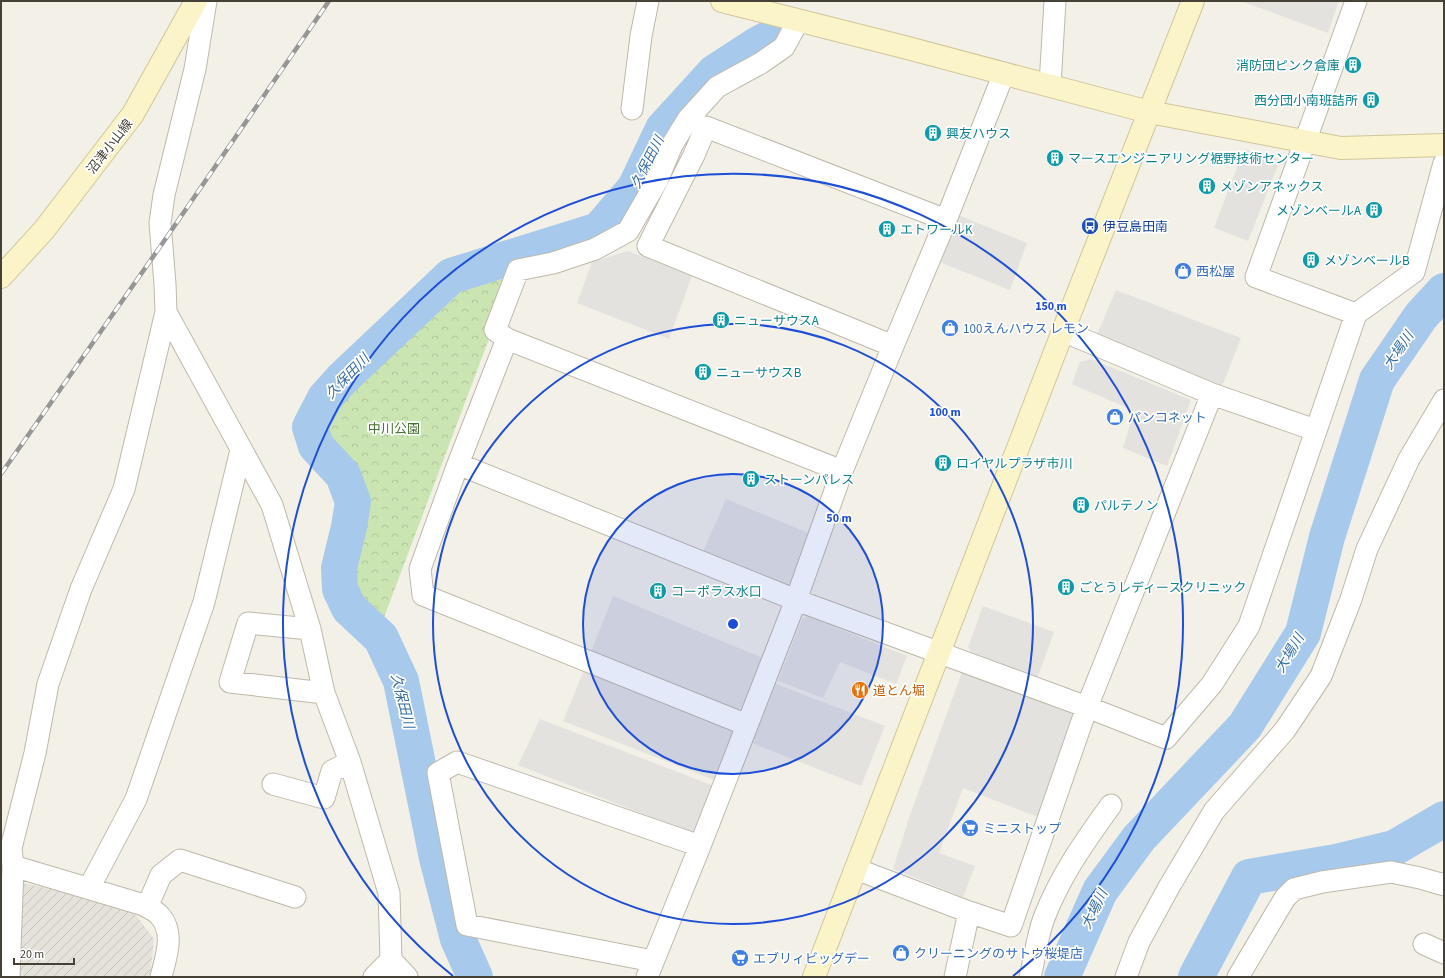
<svg xmlns="http://www.w3.org/2000/svg" width="1445" height="978" font-family="'Source Sans 3','Noto Sans JP',sans-serif">
	<style>
		.industrial { fill: url(#industrial-furrows) }
		.park { fill: url(#park-crowns) }
		.parking { fill: #e4e2df }
		.lines { fill: none; stroke-linecap: round; stroke-linejoin: round }
		.river { stroke: #a7caec; stroke-width: 36 }
		.street-casing { stroke: #beb9aa; stroke-width: 23 }
		.secondary-casing { stroke: #d0c699; stroke-width: 24 }
		.street { stroke: #fff; stroke-width: 21 }
		.secondary { stroke: #fbf4c9; stroke-width: 22 }
		.rail-casing { stroke: #969696; stroke-width: 4.5 }
		.rail { stroke: #fff; stroke-width: 3; stroke-dasharray: 9; stroke-linecap: butt }
		.ring { fill: none; stroke: #1d4ed8; stroke-width: 2 }
		.labels { text-anchor: middle; stroke-width: 3.5; stroke-linejoin: round; paint-order: stroke }
		.culture-label { font-size: 13px; fill: #0d838f; stroke: #fff; text-anchor: start }
		.street-label { font-size: 13px; fill: #454137; stroke: #fff }
		.transit-label { font-size: 13px; fill: #164399; stroke: #fff; text-anchor: start }
		.shop-label { font-size: 13px; fill: #366cbe; stroke: #fff; text-anchor: start }
		.park-label { font-size: 13px; fill: #42742d; stroke: #fff }
		.food-label { font-size: 13px; fill: #c56008; stroke: #fff; text-anchor: start }
		.water-label { font-size: 14px; font-style: italic; fill: #366fab; stroke: #fff }
		.centre { fill: #1d4ed8; stroke: #fff; stroke-width: 2 }
		.ring-label { font-size: 12px; text-anchor: middle; font-weight: bold; fill: #1d4ed8; stroke: #fff; stroke-width: 3.5; stroke-linejoin: round; paint-order: stroke }
	</style>
	<defs>
		<pattern id="industrial-furrows" width="10" height="10" patternUnits="userSpaceOnUse"><rect width="10" height="10" fill="#e5e2dc"/><path d="M-1 1l2-2M0 10L10 0M9 11l2-2" fill="none" stroke="#c6c3bd"/></pattern>
		<pattern id="park-crowns" width="20" height="18" patternUnits="userSpaceOnUse"><rect width="20" height="18" fill="#cae5b2"/><path d="M2 6a3 3 0 1 1 6 0M12 15a3 3 0 1 1 6 0" fill="none" stroke="#afc69a"/></pattern>
	</defs>
	<rect width="100%" height="100%" fill="#f3f0e7"/>
	<path class="industrial" d="M13 881 128 905 154 939 150 977H1V885Z"/>
	<path class="park" d="M505 273 504 286 485 330 489 339 380 628 354 602 352 596 348 574 360 536V490L351 466 324 440V424L334 406 459 283Z"/>
	<path class="parking" d="M1241 1H1339L1328 33Z
		M1244 149 1280 160 1248 241 1214 228Z
		M958 215 1027 243 1010 290 939 262Z
		M628 251 692 276 669 339 577 303 592 262Z
		M1116 290 1241 338 1221 389 1096 337Z
		M1091 359 1191 400 1167 466 1123 448 1134 411 1072 384 1080 362Z
		M726 499 811 534 789 588 703 552Z
		M613 596 763 658 741 715 590 654Z
		M983 606 1054 632 1037 679 973 655 968 647Z
		M807 616 907 656 896 684 840 662 823 698 778 681 802 619Z
		M584 670 736 729 717 781 563 721Z
		M962 672 1080 714 1041 818 963 788 939 853 975 866 963 897 893 869 910 815Z
		M776 684 885 726 861 786 752 743Z
		M540 719 714 786 694 834 518 765Z"/>
	<g class="lines">
		<path class="river" d="M475 977 458 939 437 858 401 681 381 638 349 608 340 589 339 568 349 527 353 502 343 475 316 446 310 427 325 398 343 378 451 276 599 230 635 188 663 129 715 72 755 46 770 38
			M1062 977 1100 891 1139 838 1245 726 1303 633 1327 537 1377 380 1421 316 1444 291
			M1196 977 1249 877 1336 862 1394 848 1444 819"/>
		<defs>
			<path id="street" d="M1356 1 1256 277 1356 314
				M1050 85 1055 1
				M632 109 641 36 648 1
				M166 312 272 505 310 629 324 693 350 762 389 893 391 960 407 977
				M1063 331 1212 394 1315 430
				M507 339 495 330 518 270 553 263 595 249 628 231 657 181 672 145 688 119 717 87 761 63 784 47 798 21
				M893 346 648 246 694 155 706 127 946 220
				M458 464 796 600 1087 707 1166 738 1212 684 1249 626 1356 314 1414 272 1444 163
				M310 629 248 623 230 682 324 693
				M747 725 423 595 420 569 458 464 507 339 842 471
				M273 784 324 798 332 771 350 762
				M13 866 144 905C149 908 156 911 160 916 175 933 166 957 161 977
				M856 869 969 912 1011 926 1087 707 1212 394
				M89 888 136 799 204 602 241 450
				M147 907 161 875 180 860 295 897
				M1424 944 1444 953
				M653 961 467 925 438 773 457 762 700 846
				M9 977 13 866 11 848 35 753 48 684 81 589 124 489 166 312 165 284 160 223 164 195 195 69 206 1
				M374 977 391 960
				M647 977 700 846 796 600 842 471 893 346 946 220 1004 73
				M955 977 969 912
				M1030 977C1035 958 1037 936 1044 918 1060 876 1085 841 1111 805
				M1126 977 1139 942 1169 887 1214 811 1285 730 1321 676 1351 599 1367 549 1409 459 1444 400
				M1238 977 1285 898 1294 889 1322 882 1391 872 1420 878 1444 885"/>
			<path id="secondary" d="M722 1 900 46 1149 112 1341 148 1444 145
				M1 277 44 230 133 114 196 1
				M814 977 1063 331 1193 1"/>
		</defs>
		<use href="#street" class="street-casing"/>
		<use href="#secondary" class="secondary-casing"/>
		<use href="#street" class="street"/>
		<use href="#secondary" class="secondary"/>
		<defs>
			<path id="rail" d="M1 474 162 244 329 1"/>
		</defs>
		<use href="#rail" class="rail-casing"/>
		<use href="#rail" class="rail"/>
	</g>
	<circle cx="733" cy="624" r="150" fill="#1d4ed8" fill-opacity=".12"/>
	<g class="ring">
		<circle cx="733" cy="624" r="150"/>
		<circle cx="733" cy="624" r="300"/>
		<path d="M453 976A450 450 0 1 1 1013 976"/>
	</g>
	<defs>
		<symbol id="building-disc" viewBox="-11 -11 22 22"><circle r="9.5" fill="#0f9aa8" stroke="#fff"/><path d="M-4-6H4V6H1V3H-1V6H-4ZM-2.5-4.3h1.7v1.8h-1.7ZM.8-4.3h1.7v1.8H.8ZM-2.5-1h1.7V.8h-1.7ZM.8-1h1.7V.8H.8Z" fill="#fff"/></symbol>
		<symbol id="bus-disc" viewBox="-11 -11 22 22"><circle r="9.5" fill="#1a4fb4" stroke="#fff"/><path d="M-5-6H5V4H4V6H2V4H-2V6H-4V4H-5ZM-3.5-4V0h7V-4ZM-3.5 1.2v1.5H-2V1.2ZM2 1.2v1.5H3.5V1.2Z" fill="#fff"/></symbol>
		<symbol id="shop-disc" viewBox="-11 -11 22 22"><circle r="9.5" fill="#3f7fe0" stroke="#fff"/><path d="M-5-2.5h2.3a2.7 3.5 0 0 1 5.4 0H5L5.5 6h-11ZM-1.5-2.5h3a1.5 2.3 0 0 0-3 0Z" fill="#fff"/></symbol>
		<symbol id="restaurant-disc" viewBox="-11 -11 22 22"><circle r="9.5" fill="#e8710a" stroke="#fff"/><path d="M-5-6h1v4h1v-4h1v4h1v-4h1v5L-1.5 .5V6h-2V.5L-5-1ZM5-6V6H3V1.5H1.5Q1.5-4 5-6Z" fill="#fff"/></symbol>
		<symbol id="supermarket-disc" viewBox="-11 -11 22 22"><circle r="9.5" fill="#3f7fe0" stroke="#fff"/><path d="M-6-5.5h2.5l.6 2H6L4.5 2H-2.5L-4.4-4H-6ZM-1.5 3.2a1.3 1.3 0 1 0 .1 0ZM3 3.2a1.3 1.3 0 1 0 .1 0Z" fill="#fff"/></symbol>
	</defs>
	<g fill-rule="evenodd">
		<use href="#building-disc" x="1343" y="55" width="20" height="20"/>
		<use href="#building-disc" x="1361" y="90" width="20" height="20"/>
		<use href="#building-disc" x="923" y="123" width="20" height="20"/>
		<use href="#building-disc" x="1045" y="148" width="20" height="20"/>
		<use href="#building-disc" x="1197" y="176" width="20" height="20"/>
		<use href="#building-disc" x="1364" y="200" width="20" height="20"/>
		<use href="#bus-disc" x="1080" y="216" width="20" height="20"/>
		<use href="#building-disc" x="877" y="219" width="20" height="20"/>
		<use href="#building-disc" x="1301" y="250" width="20" height="20"/>
		<use href="#shop-disc" x="1173" y="261" width="20" height="20"/>
		<use href="#building-disc" x="711" y="310" width="20" height="20"/>
		<use href="#shop-disc" x="940" y="318" width="20" height="20"/>
		<use href="#building-disc" x="693" y="362" width="20" height="20"/>
		<use href="#shop-disc" x="1105" y="407" width="20" height="20"/>
		<use href="#building-disc" x="933" y="453" width="20" height="20"/>
		<use href="#building-disc" x="741" y="469" width="20" height="20"/>
		<use href="#building-disc" x="1071" y="495" width="20" height="20"/>
		<use href="#building-disc" x="1056" y="577" width="20" height="20"/>
		<use href="#building-disc" x="648" y="581" width="20" height="20"/>
		<use href="#restaurant-disc" x="850" y="680" width="20" height="20"/>
		<use href="#supermarket-disc" x="960" y="818" width="20" height="20"/>
		<use href="#shop-disc" x="891" y="943" width="20" height="20"/>
		<use href="#supermarket-disc" x="730" y="948" width="20" height="20"/>
	</g>
	<g class="labels">
		<g class="culture-label">
			<text x="1340" y="70" text-anchor="end">消防団ピンク倉庫</text>
			<text x="1358" y="105" text-anchor="end">西分団小南班詰所</text>
			<text x="946" y="138">興友ハウス</text>
			<text x="1068" y="163">マースエンジニアリング裾野技術センター</text>
			<text x="1220" y="191">メゾンアネックス</text>
			<text x="1361" y="215" text-anchor="end">メゾンベールA</text>
			<text x="900" y="234">エトワールK</text>
			<text x="1324" y="265">メゾンベールB</text>
			<text x="734" y="325">ニューサウスA</text>
			<text x="716" y="377">ニューサウスB</text>
			<text x="956" y="468">ロイヤルプラザ市川</text>
			<text x="764" y="484">ストーンパレス</text>
			<text x="1094" y="510">パルテノン</text>
			<text x="1079" y="592">ごとうレディースクリニック</text>
			<text x="671" y="596">コーポラス水口</text>
		</g>
		<g class="street-label">
			<text transform="translate(109 146) rotate(-52)" y="5">沼津小山線</text>
		</g>
		<g class="transit-label">
			<text x="1103" y="231">伊豆島田南</text>
		</g>
		<g class="shop-label">
			<text x="1196" y="276">西松屋</text>
			<text x="963" y="333">100えんハウス レモン</text>
			<text x="1128" y="422">パンコネット</text>
			<text x="983" y="833">ミニストップ</text>
			<text x="914" y="958">クリーニングのサトウ桜堤店</text>
			<text x="753" y="963">エブリィビッグデー</text>
		</g>
		<g class="park-label">
			<text x="394" y="433">中川公園</text>
		</g>
		<g class="food-label">
			<text x="873" y="695">道とん堀</text>
		</g>
		<g class="water-label">
			<text transform="translate(647 162) rotate(-63)" y="5">久保田川</text>
			<text transform="translate(1398 350) rotate(-56)" y="5">大場川</text>
			<text transform="translate(347 376) rotate(-46)" y="5">久保田川</text>
			<text transform="translate(1289 653) rotate(-59)" y="5">大場川</text>
			<text transform="translate(403 701) rotate(76)" y="5">久保田川</text>
			<text transform="translate(1094 909) rotate(-64)" y="5">大場川</text>
		</g>
	</g>
	<circle cx="733" cy="624" r="6" class="centre"/>
	<g class="ring-label">
		<text x="1051" y="310">150 m</text>
		<text x="945" y="416">100 m</text>
		<text x="839" y="522">50 m</text>
	</g>
	<rect width="1445" height="978" fill="none" stroke="#454137" stroke-width="4"/>
	<path d="M14 958v6h60v-6" fill="none" stroke="#454137" stroke-width="2"/>
	<text x="20" y="958" font-size="12" fill="#454137" stroke="#ffffff" stroke-width="3" paint-order="stroke">20 m</text>
</svg>
